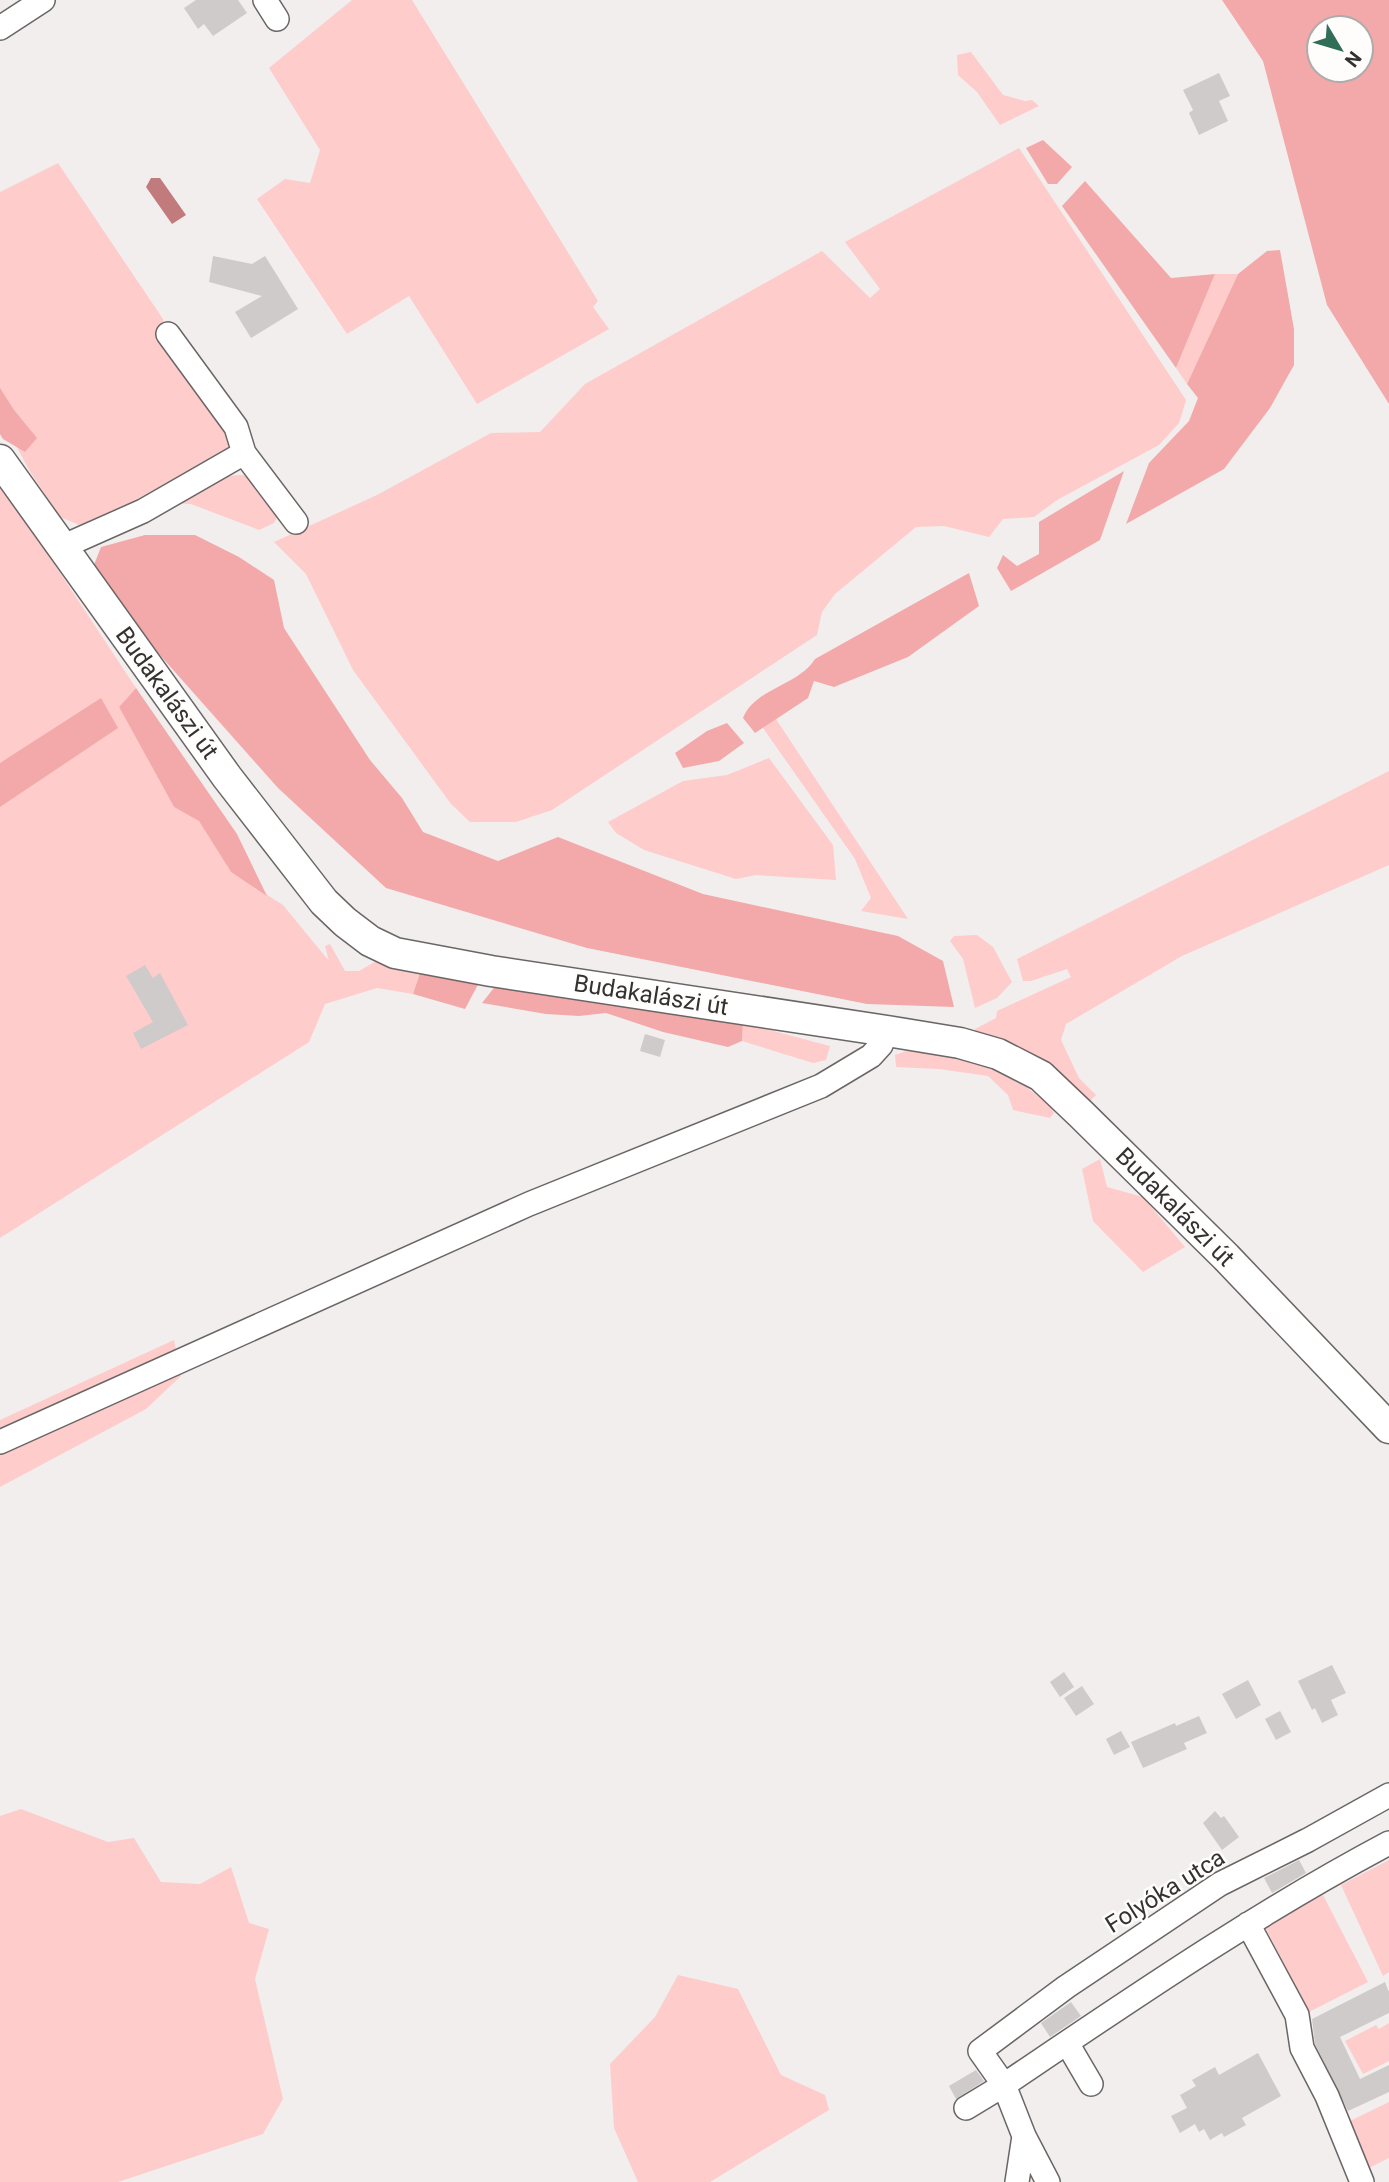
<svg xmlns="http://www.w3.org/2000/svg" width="1389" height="2182" font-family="Roboto,sans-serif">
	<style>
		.green { fill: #fecccb }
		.forest { fill: #f3a9a9; fill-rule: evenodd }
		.water { fill: #c17b7c }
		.building { fill: #cfcbcb }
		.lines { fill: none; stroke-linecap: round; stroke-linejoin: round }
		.minor-casing { stroke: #6a6666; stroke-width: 26 }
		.major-casing { stroke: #6a6666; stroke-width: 33 }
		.minor { stroke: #fff; stroke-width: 23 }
		.major { stroke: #fff; stroke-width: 30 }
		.labels { text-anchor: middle; stroke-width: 5; stroke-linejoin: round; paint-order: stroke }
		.street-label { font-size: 24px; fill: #333131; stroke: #fffcfc }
	</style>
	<rect width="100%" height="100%" fill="#f2eeee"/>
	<path class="green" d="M352 0H412L598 301 593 307 609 329 477 404 409 296 347 334 257 199 285 179 310 183 320 150 269 68Z
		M971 52 1003 95 1025 101 1032 100 1039 106 1000 125 977 92 958 75 957 55Z
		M1019 148 1186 400 1179 423 1159 445 1057 500 1034 517 1003 519 989 537 944 526 916 527 835 594 822 612 817 635 552 810 516 822H470L451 804 353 670 306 574 274 542 377 495 491 433 540 432 585 384 822 251 870 298 880 289 845 242Z
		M58 163 163 319V338L235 438 231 449 84 527 60 517 29 470 0 415V192Z
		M1215 274H1238L1187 384 1176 368Z
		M244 475 259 486 279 514 274 523 259 530 191 504 171 503 219 476Z
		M0 482 136 688 119 707 174 807 199 820 231 872 283 905 329 961 325 946 330 944 345 971H359L378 960 421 970 413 994 377 988 325 1004 309 1042 0 1238Z
		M776 719 908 919 861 911 871 898 855 859 763 728Z
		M769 758 833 845 836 880 756 875 736 879 644 850 616 833 608 822 683 781 727 775Z
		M1389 771V865L1182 956 1066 1024 1061 1040 1079 1078 1096 1095 1087 1104 976 1034 975 1029 996 1018 997 1011 1071 977 1067 969 1031 981H1023L1017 959Z
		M977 935 993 947 1012 982 997 998 975 1008 963 959 950 941 954 936Z
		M743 1023 830 1046 826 1060 813 1063 742 1041Z
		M921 1046 1004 1070 1050 1105 1054 1113 1050 1118 1013 1110 1008 1095 988 1076 939 1069 896 1067 895 1055Z
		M1100 1159 1107 1187 1143 1197 1185 1247 1143 1272 1093 1221 1082 1169Z
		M174 1340 181 1376 146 1409 0 1487V1420Z
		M21 1809 108 1842 134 1838 161 1882 200 1884 231 1867 249 1923 269 1929 255 1979 283 2099 263 2134 118 2182H0V1816Z
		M1389 1860V1972L1383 1976 1341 1885Z
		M1323 1895 1368 1982 1309 2012 1264 1925Z
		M678 1975 738 1989 781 2075 825 2095 829 2110 710 2182H638L614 2128 610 2064 655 2017Z
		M1389 2023V2061L1363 2074 1345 2041 1376 2025 1379 2029Z
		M1389 2102V2158L1367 2169 1350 2121Z"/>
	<path class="forest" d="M1222 0H1389V404L1327 305 1263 61ZM1319 28H1361V70H1319Z
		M1043 140 1072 167 1057 184H1048L1026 148Z
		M1085 181 1171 278 1215 274 1176 368 1062 206Z
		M1280 250 1294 329V365L1270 408 1224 469 1126 524 1149 463 1189 421 1198 398 1187 384 1238 274 1267 251Z
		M0 388 14 410 37 438 25 452 3 439 0 434Z
		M1124 471 1100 540 1011 591 997 568 1003 555 1017 566 1039 554V522Z
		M145 535H195L239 557 274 580 284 628 370 760 402 798 423 832 498 861 558 837 703 894 898 936 943 961 954 1007 867 1004 587 948 386 888 278 788 143 636 94 565 101 547Z
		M969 573 979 606 908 657 834 687 814 681 808 698 755 733 743 718C755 688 798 686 815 659Z
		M136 688 237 834 267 896 231 872 199 821 174 807 119 707Z
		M101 698 118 728 0 807V763Z
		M727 723 744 743 719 761 683 768 675 753 707 731Z
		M421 970 481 979 465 1009 413 994Z
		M497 984 743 1023 742 1041 728 1047 663 1032 606 1013 579 1016 546 1014 482 1003Z"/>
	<path class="water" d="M151 178H160L186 215 172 224 146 187Z"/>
	<path class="building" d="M196 0H238L247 13 213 36 204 24 198 29 184 8Z
		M1219 73 1230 96 1219 101 1228 121 1199 135 1189 113 1193 110 1183 90Z
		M213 256 252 264 265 256 298 309 251 338 235 312 262 296 209 282Z
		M145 965 153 978 160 973 188 1025 141 1049 133 1033 153 1022 126 976Z
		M645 1034 665 1040 660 1057 640 1051Z
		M1332 1665 1346 1693 1331 1700 1338 1715 1322 1723 1315 1708 1312 1710 1298 1681Z
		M1064 1672 1074 1687 1060 1697 1050 1682Z
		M1248 1680 1261 1705 1236 1719 1222 1694Z
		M1082 1686 1094 1704 1076 1716 1064 1698Z
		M1280 1711 1291 1732 1276 1740 1265 1719Z
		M1199 1716 1207 1733 1184 1743 1187 1749 1143 1768 1131 1742 1175 1723 1176 1726Z
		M1121 1731 1130 1747 1114 1755 1106 1739Z
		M1215 1811 1221 1818 1224 1816 1239 1837 1222 1850 1203 1823Z
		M1299 1860 1306 1873 1272 1893 1264 1878Z
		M1385 1982 1389 1992V2013L1340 2037 1360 2079 1389 2065V2092L1348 2111 1315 2044 1312 2019Z
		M1071 2002 1081 2016 1050 2037 1041 2023Z
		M1258 2053 1281 2096 1242 2118 1246 2125 1224 2137 1222 2133 1210 2140 1204 2129 1199 2132 1195 2124 1180 2133 1171 2116 1187 2108 1180 2095 1196 2086 1192 2080 1215 2067 1219 2075Z
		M976 2070 984 2081 956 2099 949 2086Z"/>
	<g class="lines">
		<defs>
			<path id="minor" d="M265 0 277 19
				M0 28 43 0
				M244 453 296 522
				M62 547 143 511 244 453 236 427 168 334
				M0 1442 529 1204 821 1086 871 1056 881 1045 887 1031
				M1389 1795 1308 1840 1220 1884 1066 1987 980 2051 1004 2085C1130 2000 1255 1914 1389 1843
				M1248 1924 1297 2015 1302 2048 1327 2096 1362 2182
				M1067 2043 1091 2084
				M966 2108 1004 2085 1024 2136 1017 2182
				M1024 2136 1048 2182"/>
			<path id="major" d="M0 460 227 777 324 902 345 922 370 941 395 953 491 971 887 1031 960 1043 998 1054 1041 1076 1081 1114 1226 1257 1389 1428"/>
		</defs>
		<use href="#minor" class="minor-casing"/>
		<use href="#major" class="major-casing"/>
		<use href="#minor" class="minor"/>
		<use href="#major" class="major"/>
	</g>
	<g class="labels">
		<g class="street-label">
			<text transform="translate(167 693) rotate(54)" y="8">Budakalászi út</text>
			<text transform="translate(651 995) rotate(9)" y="8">Budakalászi út</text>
			<text transform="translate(1175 1207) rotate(45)" y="8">Budakalászi út</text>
			<text transform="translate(1165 1891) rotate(-32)" y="8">Folyóka utca</text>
		</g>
	</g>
	<g transform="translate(1340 49) rotate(128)"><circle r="33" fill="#fffcfc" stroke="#adabab" stroke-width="2"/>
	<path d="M0-5L12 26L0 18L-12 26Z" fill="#316e5a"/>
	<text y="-10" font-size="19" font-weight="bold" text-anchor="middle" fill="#333131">N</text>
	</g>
</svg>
